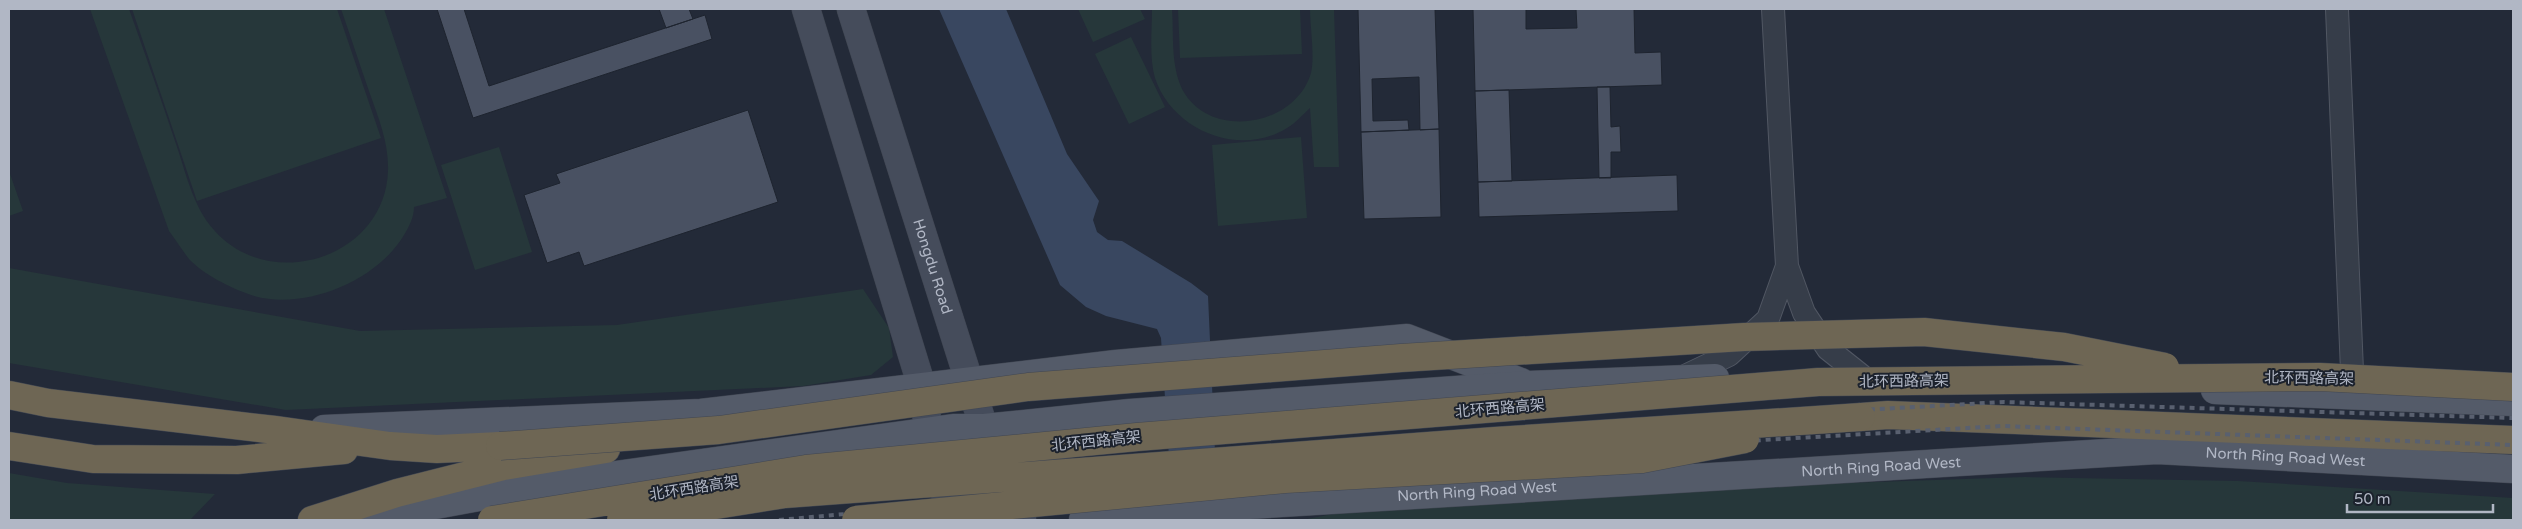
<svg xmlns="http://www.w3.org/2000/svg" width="2522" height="529" font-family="'Varela Round','Noto Sans SC',sans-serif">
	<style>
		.green { fill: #26373a }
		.water { fill: #394760 }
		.building { fill: #495162; stroke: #1e242f }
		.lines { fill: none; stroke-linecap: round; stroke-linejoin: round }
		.street-casing { stroke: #515763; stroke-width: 24 }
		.secondary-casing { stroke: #404652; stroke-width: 29 }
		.primary-casing { stroke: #404652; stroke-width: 29 }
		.highway-casing { stroke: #414753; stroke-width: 29 }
		.street { stroke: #363d49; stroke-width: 22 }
		.secondary { stroke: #454c5b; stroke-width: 28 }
		.primary { stroke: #545b69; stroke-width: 28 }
		.highway { stroke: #6e6654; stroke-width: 28 }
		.rail { stroke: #59606f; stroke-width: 4; stroke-dasharray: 5 5; stroke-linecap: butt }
		.highway-bridge-casing { stroke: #414753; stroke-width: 29; stroke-linecap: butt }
		.highway-bridge { stroke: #6e6654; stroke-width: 28 }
		.labels { text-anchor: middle; stroke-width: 4; stroke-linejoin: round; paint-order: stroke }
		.street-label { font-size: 15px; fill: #b1b7c5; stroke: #1c222d }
	</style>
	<rect width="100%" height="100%" fill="#232a38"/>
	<path class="green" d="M90 9H129C145 54 161 99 176 144 186 173 193 207 214 230 270 294 385 258 388 171 389 144 379 119 370 94 360 66 351 37 341 9H384L447 198 414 207C414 217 409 227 404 235 377 281 303 312 251 295 231 288 204 275 189 259 182 250 176 240 169 231Z
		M132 9H337L381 138 197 201Z
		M1078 9H1140L1145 19 1093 42Z
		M1152 9H1172C1174 36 1170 70 1185 94 1215 140 1296 125 1311 73 1315 57 1310 26 1310 9H1334L1339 167H1314L1310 108C1302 115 1296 123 1287 128 1239 158 1172 130 1155 78 1149 57 1152 31 1152 9Z
		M1178 9H1300L1302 54 1180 58Z
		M1131 37 1165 107 1129 124 1095 54Z
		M1301 137 1307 218 1218 226 1212 145Z
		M499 147 532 252 475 270 441 165Z
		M9 171 23 211 9 216Z
		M9 268 360 331 617 325 863 289 889 328 893 357 871 375 803 386 286 410 9 363Z
		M9 473 67 483 215 494 190 520H9Z
		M2025 477 2238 481 2513 498V520H1302L1368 507 1694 488Z"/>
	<path class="water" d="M939 9H1006L1067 154 1099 201 1093 220 1097 232 1108 240 1122 241 1191 283 1208 296 1218 520 1172 502 1161 338 1157 329 1106 316 1086 307 1060 285Z"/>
	<path class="building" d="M437 9H464L489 86 705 15 712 39 473 118Z
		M659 9H689L693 19 666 28Z
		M1358 9H1435L1439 129 1420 130 1419 77 1372 79 1373 121 1408 120 1409 130 1361 132Z
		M1473 9H1526V29L1577 28 1576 9H1634L1635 53 1661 52 1662 85 1475 91Z
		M1597 87H1610L1611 127 1620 126 1621 152H1611V178H1599Z
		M1509 90 1512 181 1478 182 1475 91Z
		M748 110 778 202 584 266 579 252 547 263 524 195 560 183 556 174Z
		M1439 129 1441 217 1364 219 1361 132Z
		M1677 175 1678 211 1479 217 1478 182Z"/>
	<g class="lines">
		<defs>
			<path id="street" d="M1773 9 1787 266
				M2337 9 2353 395
				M1683 377 1729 355 1768 319 1787 266 1804 313 1828 349 1862 376"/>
			<g id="secondary">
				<path d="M806 9 922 387 929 432 952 520"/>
				<path id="s1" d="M851 9 984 428 1022 520"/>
			</g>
			<g id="primary">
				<path d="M2215 390 2513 402"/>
				<path d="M324 429 701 413 1116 364 1407 338 1521 382"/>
				<path d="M354 520 544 485 953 428H984L1130 413 1528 385 1715 378"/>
				<path id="s2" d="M1083 520 1249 505 2157 450 2513 469"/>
			</g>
			<path id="highway" d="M9 395 48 403 275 430 390 446 437 449 500 446
				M1861 417 1888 415 2513 440
				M9 446 93 459 237 460 344 450
				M312 520 397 493 504 466 606 449"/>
		</defs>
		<use href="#street" class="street-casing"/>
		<use href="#secondary" class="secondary-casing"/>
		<use href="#primary" class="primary-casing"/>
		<use href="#highway" class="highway-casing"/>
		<use href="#street" class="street"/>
		<use href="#secondary" class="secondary"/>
		<use href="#primary" class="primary"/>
		<use href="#highway" class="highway"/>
		<path class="rail" d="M555 520 632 506 1467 432 2004 402 2513 418
			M779 520 1474 457 2002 426 2513 445"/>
		<defs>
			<path id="highway-bridge" d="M500 446 719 430 1028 387 1401 358 1744 337 1924 332 2064 347 2165 367
				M492 520 806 469 1137 437 1818 382 2320 377 2513 387
				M621 520 785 494 1495 441 1861 417
				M856 520 1285 479 1642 459 1745 439"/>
		</defs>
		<use href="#highway-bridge" class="highway-bridge-casing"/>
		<use href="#highway-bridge" class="highway-bridge"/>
	</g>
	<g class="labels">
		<g class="street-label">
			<text dy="5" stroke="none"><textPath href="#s1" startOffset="270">Hongdu Road</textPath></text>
			<text transform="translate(2309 378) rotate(1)" y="5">北环西路高架</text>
			<text transform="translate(1904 381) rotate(-1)" y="5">北环西路高架</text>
			<text transform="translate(1500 408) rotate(-5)" y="5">北环西路高架</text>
			<text transform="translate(1096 441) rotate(-6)" y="5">北环西路高架</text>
			<text dy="5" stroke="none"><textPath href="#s2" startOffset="1205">North Ring Road West</textPath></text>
			<text dy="5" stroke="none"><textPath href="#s2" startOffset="800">North Ring Road West</textPath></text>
			<text transform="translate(694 488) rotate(-9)" y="5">北环西路高架</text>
			<text dy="5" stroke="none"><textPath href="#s2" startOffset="395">North Ring Road West</textPath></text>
		</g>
	</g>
	<rect width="2522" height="529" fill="none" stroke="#b1b7c5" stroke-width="20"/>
	<path d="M2347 504v8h146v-8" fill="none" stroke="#b1b7c5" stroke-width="2.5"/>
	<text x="2354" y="504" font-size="15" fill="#b1b7c5" stroke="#1c222d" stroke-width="4" paint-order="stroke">50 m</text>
</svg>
